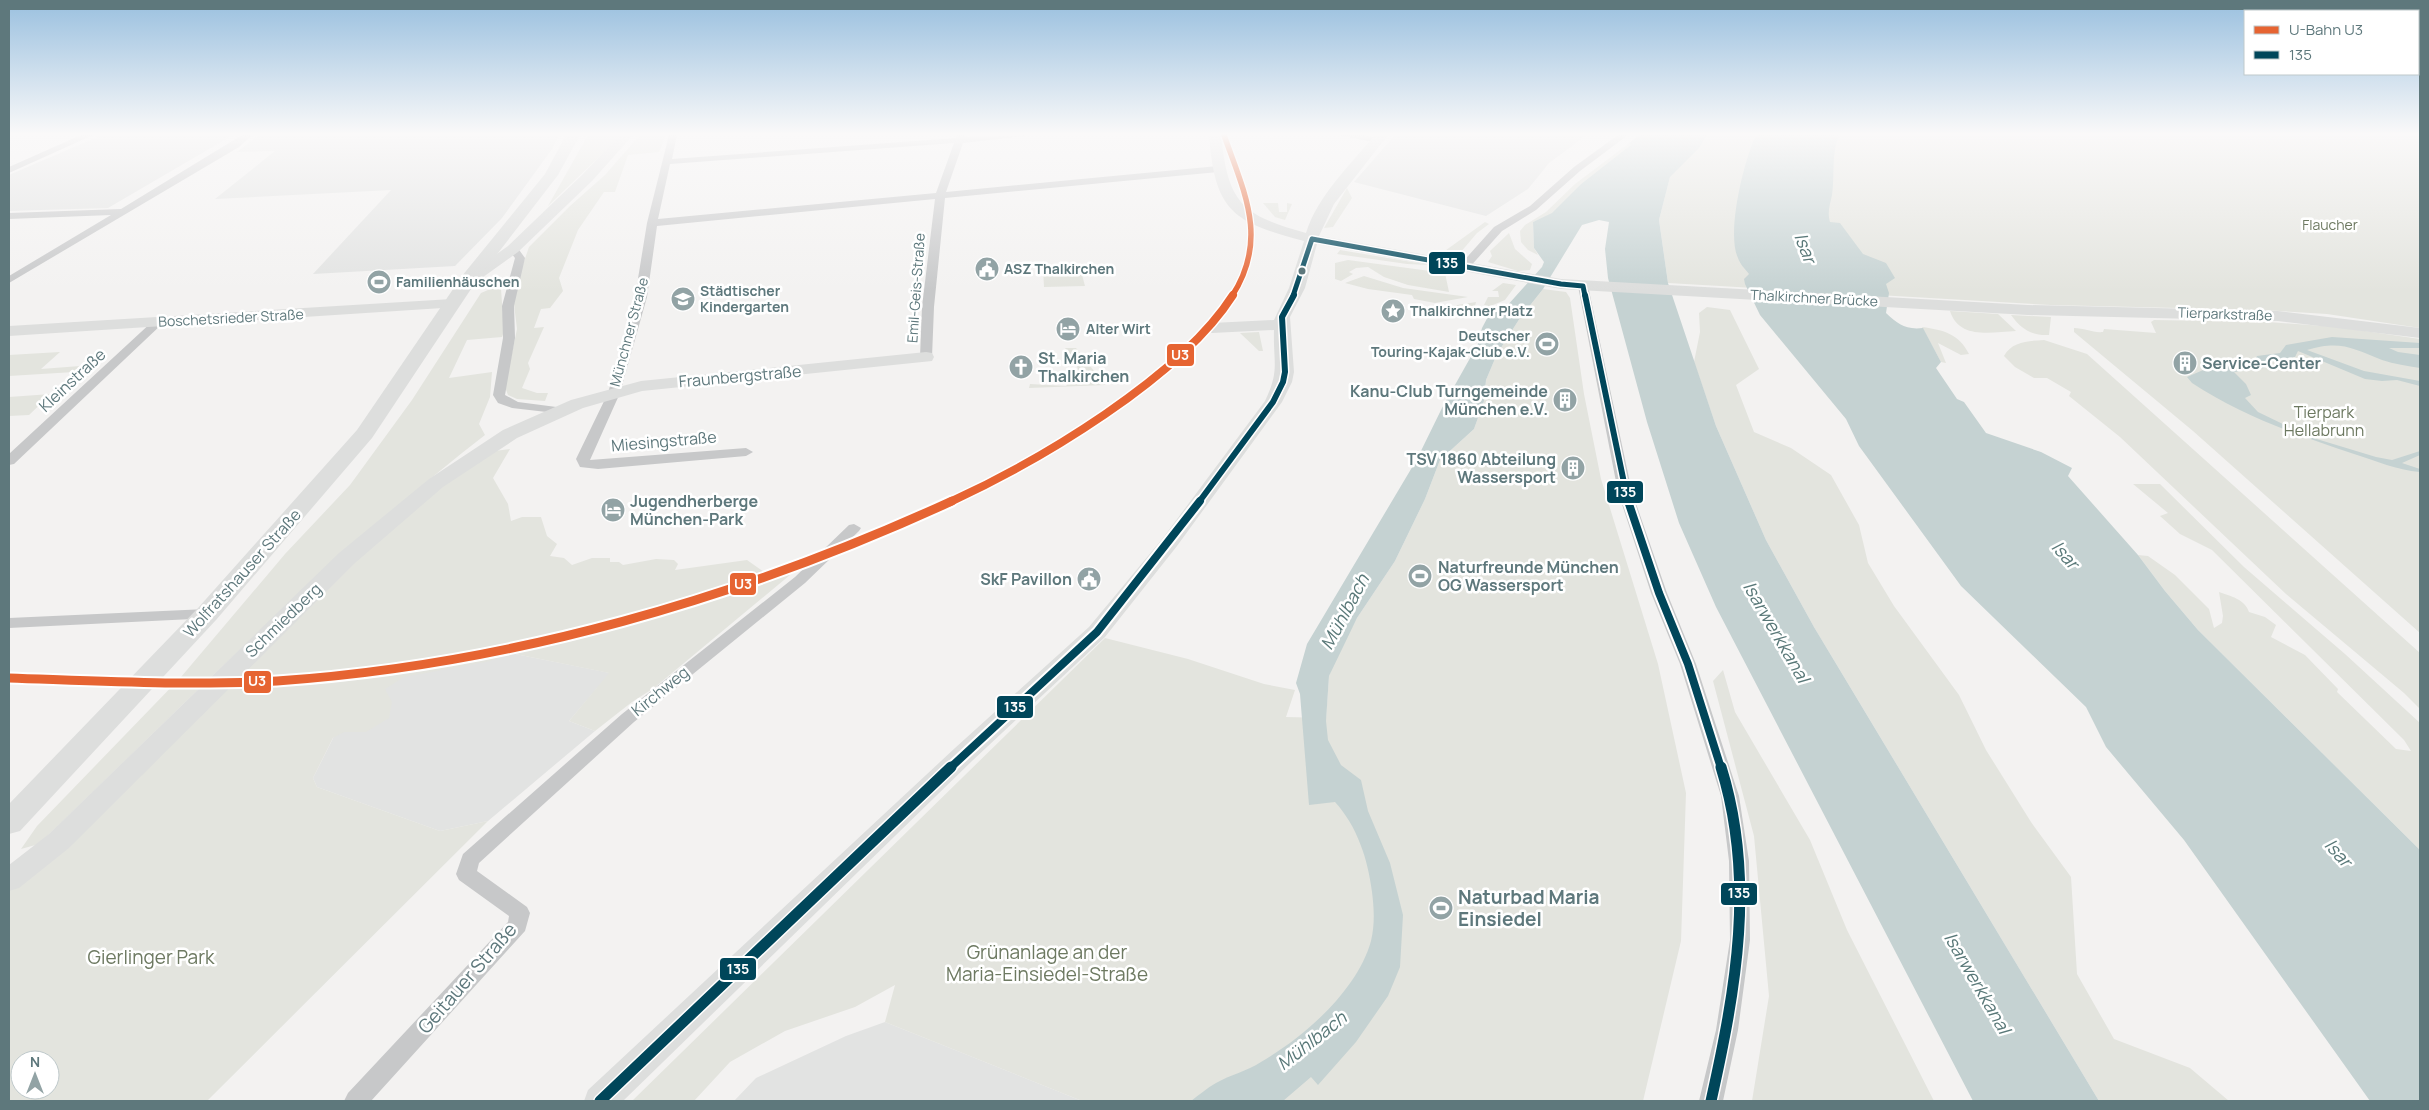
<svg xmlns="http://www.w3.org/2000/svg" width="2429" height="1110" font-family="Manrope,sans-serif">
	<style>
		.built { fill: #e2e3e2 }
		.green { fill: #e3e4de; fill-rule: evenodd }
		.water { fill: #c5d2d2 }
		.lines { fill: none; stroke-linecap: round; stroke-linejoin: round }
		.street { fill: #c7c8c9; fill-rule: evenodd }
		.secondary { fill: #dddedd; fill-rule: evenodd }
		.primary { fill: #dddedd; fill-rule: evenodd }
		.bus-1-far3-casing { stroke: #fff; stroke-width: 8 }
		.bus-1-far2-casing { stroke: #fff; stroke-width: 9 }
		.bus-1-far1-casing { stroke: #fff; stroke-width: 12 }
		.bus-1-casing { stroke: #fff; stroke-width: 14 }
		.bus-1-far3 { stroke: #00465a; stroke-width: 5 }
		.bus-1-far2 { stroke: #00465a; stroke-width: 6 }
		.bus-1-far1 { stroke: #00465a; stroke-width: 8 }
		.bus-1 { stroke: #00465a; stroke-width: 11 }
		.metro-1-far2-casing { stroke: #fff; stroke-width: 8 }
		.metro-1-far1-casing { stroke: #fff; stroke-width: 11 }
		.metro-1-casing { stroke: #fff; stroke-width: 13 }
		.metro-1-far2 { stroke: #e66432; stroke-width: 5.5 }
		.metro-1-far1 { stroke: #e66432; stroke-width: 8 }
		.metro-1 { stroke: #e66432; stroke-width: 9 }
		.bus-dot { fill: #5e787c; stroke: #fff; stroke-width: 2 }
		.labels { text-anchor: middle; stroke-width: 5; stroke-linejoin: round; paint-order: stroke }
		.far-park-label { font-size: 14px; fill: #6d7961; stroke: #fff }
		.far-poi-label { font-size: 14px; font-weight: bold; fill: #5e787c; stroke: #fff; text-anchor: start }
		.far-street-label { font-size: 14px; fill: #5e787c; stroke: #fff }
		.poi-label { font-size: 16px; font-weight: bold; fill: #5e787c; stroke: #fff; text-anchor: start }
		.street-label { font-size: 16px; fill: #5e787c; stroke: #fff }
		.park-label { font-size: 16px; fill: #6d7961; stroke: #fff }
		.water-label { font-size: 18px; font-style: italic; fill: #597878; stroke: #fff }
		.near-poi-label { font-size: 19px; font-weight: bold; fill: #5e787c; stroke: #fff; text-anchor: start }
		.near-park-label { font-size: 19px; fill: #6d7961; stroke: #fff }
		.near-street-label { font-size: 19px; fill: #5e787c; stroke: #fff }
		.line-badge { stroke: #fff; stroke-width: 2 }
		.badge-label { font-size: 14px; text-anchor: middle; font-weight: bold; fill: #fff }
	</style>
	<rect width="100%" height="100%" fill="#f3f2f1"/>
	<path class="built" d="M102 135H233L108 208 9 211V175Z
		M259 135H559L552 149 502 218 455 266 313 274 391 190 215 199 275 151 237 152Z
		M1395 135H1587L1549 163 1528 189 1486 216 1354 182Z
		M495 650 610 673 569 721 595 731 488 821 440 831 317 787 313 778 363 679Z
		M885 1022 1082 1101H734L756 1078 846 1036Z"/>
	<path class="green" d="M588 135H622L548 206Z
		M640 135H666L659 152 628 155 615 192H604L578 230 559 278 563 291 550 308 541 309 534 328 544 327 528 363 530 369 522 388 537 393H548L545 401 517 399 508 395 505 387 517 329 514 304 519 276 529 247 570 206 605 175Z
		M1640 135H2420V328L2327 314 2264 310 2051 305 1668 283 1659 220 1670 177 1598 171 1581 184 1552 214 1533 222 1534 248 1538 255 1528 250 1521 242 1520 231 1525 225 1546 212 1575 184Z
		M1347 188 1352 198 1333 227 1324 228Z
		M1263 203H1278L1279 212H1287V203L1292 204 1285 220 1275 217Z
		M1485 222 1489 224 1477 233 1460 253H1442Z
		M1509 233 1515 249 1532 264 1530 270 1518 271 1488 262 1492 256 1490 251Z
		M1340 250 1430 265 1407 264 1337 254Z
		M1348 260 1445 273 1449 292 1408 285 1384 277 1368 267 1356 268 1349 272 1353 274 1341 281 1335 279V263Z
		M1080 267 1085 286 1044 287 1043 269Z
		M1364 276 1403 288 1468 297 1435 303 1414 299 1412 295 1368 289 1345 283Z
		M1503 283 1516 285 1505 300 1488 307 1484 305 1488 297H1499L1498 291H1492Z
		M495 287 501 289 504 331 502 337 467 340 449 378 492 372 490 397 479 424 485 435C325 559 184 705 39 844L21 849 37 826 181 677 285 554 350 485 412 400 481 293Z
		M1543 289 1566 292 1570 298 1584 394 1601 479 1658 664 1686 793 1681 941 1643 1101H1082L885 1022 895 985 855 1007 785 1031 730 1062 694 1101H632L1105 638 1188 659 1264 684 1295 690 1286 717 1326 718 1329 676 1335 659 1357 618 1395 561 1425 499 1440 460 1474 429 1484 401 1486 380 1497 354 1520 318Z
		M1476 302 1474 310 1447 311 1439 308Z
		M1707 307 1730 310 1759 369 1736 385 1754 432 1791 448 1831 475 1859 525 1868 563 1894 606 1959 695 1986 750 2031 822 2071 877 2077 974 2114 1039 2190 1068 2229 1101H2099L1814 627 1766 540 1716 426 1694 362 1700 332 1699 313Z
		M1950 311 1998 314 2016 331C1992 332 1959 340 1950 311Z
		M2011 315 2051 317 2049 335C2032 336 2021 329 2011 315Z
		M2154 320 2267 322 2337 327 2420 339V633L2193 431 2074 332V328C2084 328 2093 333 2103 332L2104 329 2156 333 2151 322Z
		M1922 327C1944 330 1959 334 1969 354L1961 355 1938 343 1946 363 1941 362Z
		M1259 332 1263 351H1259L1240 333Z
		M2044 340 2087 354 2420 653V709L2404 693 2286 594 2120 437 2069 396 2071 392 2047 378H2034L2015 367 2004 356C2012 341 2029 341 2044 340Z
		M1065 348H1076L1105 385 1029 388 1030 384 1066 386 1079 372 1075 361Z
		M60 352 41 369 80 366 74 372 9 376V355Z
		M51 394 29 415 9 416V397Z
		M510 449 493 478 508 504 511 521 522 517H541L547 536 557 544 550 556 564 558 572 565 592 558H610V562H619L623 565 656 559 674 560 678 564 675 570 747 560 764 572 790 575 654 688 632 702 595 731 569 721 609 673 495 650 491 661 404 677 385 689 392 702 389 718 366 732H344L333 738 313 778 317 787 440 831 488 821 207 1101H9V890L68 841 357 558 445 484 487 452ZM20 1060H50V1090H20Z
		M2133 484H2160L2244 567 2345 654 2420 723V850L2198 630 2165 591 2138 555 2148 556 2175 575 2209 609 2214 628 2222 623 2223 616 2219 592C2230 596 2245 599 2249 612L2265 617 2276 625 2271 637 2305 655 2338 689 2337 692 2396 749 2411 751 2404 740 2212 550 2180 534 2160 516 2168 513Z
		M1723 670 1735 712 1810 840 1847 930 1934 1101H1752L1769 996 1754 836 1713 681Z"/>
	<path class="water" d="M1640 135H1707L1699 148 1670 177 1659 220 1668 283 1716 426 1766 540 1814 627 2099 1101H1973L1716 607 1679 523 1647 422 1608 278 1605 249 1609 222 1599 220 1582 225 1543 289 1520 318 1497 354 1486 380 1484 401 1474 429 1440 460 1425 499 1395 561 1357 618 1329 676 1326 721 1328 740 1341 765 1361 780 1368 811 1390 863 1403 915 1400 967 1388 996 1356 1042 1318 1085 1311 1077 1283 1101H1191C1199 1095 1207 1088 1216 1083 1230 1075 1247 1071 1261 1062 1304 1037 1357 991 1371 941 1375 924 1374 908 1372 892 1368 859 1357 826 1335 802L1309 805 1300 694 1296 683 1307 644 1417 459 1442 408 1478 344 1482 328 1491 311 1506 307 1542 267 1544 262 1534 248 1533 222 1552 213 1581 184 1631 145 1629 143Z
		M1756 135H1839C1831 155 1835 174 1832 195 1830 205 1827 212 1830 222L1840 223 1863 254 1886 263 1895 278 1886 284 1889 293 1886 313C1898 324 1905 330 1923 328L1941 362 1936 368 1957 399 1964 402 1986 433 2041 452 2072 468 2068 476 2138 555 2165 591 2198 630 2420 850V1101H2370L2184 840 2106 747 2086 707 1961 586 1859 446 1846 419 1760 315 1745 284 1744 279 1749 274C1745 269 1740 264 1738 258 1726 233 1744 160 1756 135Z
		M2332 337 2420 343V348H2389L2398 352 2420 355V368C2408 366 2394 364 2382 360 2352 348 2340 340 2307 350L2364 371 2420 381V386L2397 380 2382 381 2365 379 2298 351 2295 357 2274 361 2264 368 2234 372 2246 384 2251 395 2245 398 2258 412 2310 437 2376 457 2392 460 2420 451V455L2402 463 2420 469V472C2396 470 2377 461 2354 454 2297 435 2242 416 2192 383L2187 377 2224 361 2253 364 2257 356 2280 353 2286 345Z"/>
	<g class="lines">
		<path class="street" d="M81 135H93L9 173V167Z
			M242 135H252L239 147 9 283V276L111 215 9 219V213L121 209Z
			M669 135H677L672 159 956 138 957 135H965L964 137 1034 135 963 143 946 192 1218 166 1223 169 1218 172 945 198 934 307 932 357 926 361 920 357 922 307 935 199 657 226 647 297 620 393 590 460 746 448 753 452 746 456 598 469 580 467 576 459 608 393 635 297 647 223ZM954 143 936 193 658 219 670 164Z
			M1338 135H1364L1382 140 1378 143Z
			M1618 135H1628L1580 171 1536 210 1502 231 1468 269H1460V265L1494 227 1530 206 1574 167Z
			M513 246 517 247 525 258 514 306 515 338 505 395 518 402 564 408 565 411 564 414 512 408 498 403 493 395 503 338 502 306 515 258 508 249Z
			M1583 283 1588 286 1632 492 1667 593 1696 664 1739 796 1749 861 1750 940 1738 1030 1723 1101H1699L1716 1030 1730 940 1729 861 1721 796 1680 664 1651 593 1618 492 1578 286Z
			M158 319 164 322 162 324 14 464 9 465V454L154 320Z
			M854 524 861 528 859 531 805 583 634 722 479 863 477 871 527 907 530 913 525 931 371 1101H344L348 1093 508 922 509 916 459 880 456 874 463 854 622 714 795 577 849 525Z
			M207 609 215 614 213 618 9 628V618Z"/>
		<path class="secondary" d="M620 135H633L592 181 518 252 472 285H462L459 282 462 279 508 246 582 175Z
			M1209 135H1221C1228 203 1241 215 1306 233 1318 195 1351 164 1375 135H1388L1334 204 1319 236 1561 279 2028 305 2278 311 2420 328V338L2278 321 2028 315 1561 289 1317 244 1305 288 1290 317 1294 372 1292 382 1282 402 1177 546 1105 637 973 760 623 1101H584L588 1090 955 748 1089 627 1163 538 1265 401C1280 370 1273 363 1274 330L1212 333 1204 328 1212 323 1274 320 1289 288 1304 241C1233 222 1215 212 1209 135Z
			M452 299 460 304 458 307 9 336V326Z
			M926 352 932 353 934 357 932 361 642 391 583 408 517 438 443 487 355 563 69 848 19 888 9 891V865L49 834 339 553 429 479 503 430 571 400 641 381Z"/>
		<path class="primary" d="M566 135H580L558 175 475 283 372 438 216 620 20 831 9 834V804L198 608 357 430 462 276 545 174Z"/>
		<defs>
			<path id="bus-1-far3" d="M1312 239 1561 284 1583 286
				M1583 286 1585 296
				M1293 296 1312 239"/>
			<path id="bus-1-far2" d="M1585 295 1628 502
				M1199 502 1273 402 1283 382 1285 372 1282 317 1294 295"/>
			<path id="bus-1-far1" d="M1628 501 1659 593 1688 664 1721 768
				M950 768 1097 632 1200 501"/>
			<path id="bus-1" d="M600 1101 951 767
				M1711 1101C1736 989 1756 879 1721 767"/>
		</defs>
		<use href="#bus-1-far3" class="bus-1-far3-casing"/>
		<use href="#bus-1-far2" class="bus-1-far2-casing"/>
		<use href="#bus-1-far1" class="bus-1-far1-casing"/>
		<use href="#bus-1" class="bus-1-casing"/>
		<use href="#bus-1-far3" class="bus-1-far3"/>
		<use href="#bus-1-far2" class="bus-1-far2"/>
		<use href="#bus-1-far1" class="bus-1-far1"/>
		<use href="#bus-1" class="bus-1"/>
		<defs>
			<path id="metro-1-far2" d="M1224 135C1244 192 1269 239 1232 296"/>
			<path id="metro-1-far1" d="M950 502C1039 461 1180 378 1233 295"/>
			<path id="metro-1" d="M9 678C98 681 188 686 277 681 510 665 741 598 952 501"/>
		</defs>
		<use href="#metro-1-far2" class="metro-1-far2-casing"/>
		<use href="#metro-1-far1" class="metro-1-far1-casing"/>
		<use href="#metro-1" class="metro-1-casing"/>
		<use href="#metro-1-far2" class="metro-1-far2"/>
		<use href="#metro-1-far1" class="metro-1-far1"/>
		<use href="#metro-1" class="metro-1"/>
	</g>
	<linearGradient id="sky" x2="0" y2="1"><stop stop-color="#9ac0df"/><stop offset="0.46" stop-color="#faf9f9"/><stop offset="1" stop-color="#faf9f9" stop-opacity="0"/></linearGradient>
	<rect width="2429" height="291" fill="url(#sky)"/>
	<defs>
		<symbol id="civic-disc" viewBox="-11 -11 22 22"><circle r="9.5" fill="#92a3a5" stroke="#fff"/><path d="M-.6-6.5H3V-4.5H.6V-3L4-1V1h2V6H-6V1h2V-1L-.6-3ZM-1.2 2.5V6h2.4V2.5Z" fill="#fff"/></symbol>
		<symbol id="stadium-disc" viewBox="-11 -11 22 22"><circle r="9.5" fill="#92a3a5" stroke="#fff"/><path d="M0-5a6.5 5 0 1 0 0 10a6.5 5 0 1 0 0-10ZM-3.5-1.8h7v3.6h-7Z" fill="#fff"/></symbol>
		<symbol id="school-disc" viewBox="-11 -11 22 22"><circle r="9.5" fill="#92a3a5" stroke="#fff"/><path d="M0-5L7-2L0 1L-7-2ZM-4 1L0 2.5L4 1V4Q0 6-4 4Z" fill="#fff"/></symbol>
		<symbol id="sight-disc" viewBox="-11 -11 22 22"><circle r="9.5" fill="#92a3a5" stroke="#fff"/><path d="M0-6L1.8-2.2L6-1.7L2.9 1.2L3.7 5.4L0 3.3L-3.7 5.4L-2.9 1.2L-6-1.7L-1.8-2.2Z" fill="#fff"/></symbol>
		<symbol id="hotel-disc" viewBox="-11 -11 22 22"><circle r="9.5" fill="#92a3a5" stroke="#fff"/><path d="M-6-4.5h1.5V1H6V5H4.5V3h-9V5H-6ZM-4 0a1.8 1.8 0 1 1 3.6 0ZM.5 0V-2.5h3Q6-2.5 6 0Z" fill="#fff"/></symbol>
		<symbol id="building-disc" viewBox="-11 -11 22 22"><circle r="9.5" fill="#92a3a5" stroke="#fff"/><path d="M-4-6H4V6H1V3H-1V6H-4ZM-2.5-4.3h1.7v1.8h-1.7ZM.8-4.3h1.7v1.8H.8ZM-2.5-1h1.7V.8h-1.7ZM.8-1h1.7V.8H.8Z" fill="#fff"/></symbol>
		<symbol id="church-disc" viewBox="-11 -11 22 22"><circle r="9.5" fill="#92a3a5" stroke="#fff"/><path d="M-1.2-6h2.4v3.5h3.3v2.4h-3.3V6h-2.4V-.1h-3.3v-2.4h3.3Z" fill="#fff"/></symbol>
	</defs>
	<g fill-rule="evenodd">
		<use href="#civic-disc" x="973" y="255" width="28" height="28"/>
		<use href="#stadium-disc" x="365" y="268" width="28" height="28"/>
		<use href="#school-disc" x="669" y="285" width="28" height="28"/>
		<use href="#sight-disc" x="1379" y="297" width="28" height="28"/>
		<use href="#hotel-disc" x="1054" y="315" width="28" height="28"/>
		<use href="#stadium-disc" x="1533" y="330" width="28" height="28"/>
		<use href="#building-disc" x="2171" y="349" width="28" height="28"/>
		<use href="#church-disc" x="1007" y="353" width="28" height="28"/>
		<use href="#building-disc" x="1551" y="386" width="28" height="28"/>
		<use href="#building-disc" x="1559" y="454" width="28" height="28"/>
		<use href="#hotel-disc" x="599" y="496" width="28" height="28"/>
		<use href="#stadium-disc" x="1406" y="562" width="28" height="28"/>
		<use href="#civic-disc" x="1075" y="565" width="28" height="28"/>
		<use href="#stadium-disc" x="1427" y="894" width="28" height="28"/>
	</g>
	<circle class="bus-dot" cx="1302" cy="271" r="4.5"/>
	<g class="labels">
		<g class="far-park-label">
			<text x="2330" y="230">Flaucher</text>
		</g>
		<g class="far-poi-label">
			<text x="1004" y="274">ASZ Thalkirchen</text>
			<text x="396" y="287">Familienhäuschen</text>
			<text x="700" y="296">Städtischer<tspan x="700" dy="16">Kindergarten</tspan></text>
			<text x="1410" y="316">Thalkirchner Platz</text>
			<text x="1086" y="334">Alter Wirt</text>
			<text x="1530" y="341" text-anchor="end">Deutscher<tspan x="1530" dy="16">Touring-Kajak-Club e.V.</tspan></text>
		</g>
		<g class="far-street-label">
			<text transform="translate(916 288) rotate(-86)" y="5">Emil-Geis-Straße</text>
			<text transform="translate(1814 298) rotate(3)" y="5">Thalkirchner Brücke</text>
			<text transform="translate(2225 314) rotate(2)" y="5">Tierparkstraße</text>
			<text transform="translate(231 318) rotate(-3)" y="5">Boschetsrieder Straße</text>
			<text transform="translate(629 332) rotate(-75)" y="5">Münchner Straße</text>
		</g>
		<g class="poi-label">
			<text x="1038" y="364">St. Maria<tspan x="1038" dy="18">Thalkirchen</tspan></text>
			<text x="2202" y="369">Service-Center</text>
			<text x="1548" y="397" text-anchor="end">Kanu-Club Turngemeinde<tspan x="1548" dy="18">München e.V.</tspan></text>
			<text x="1556" y="465" text-anchor="end">TSV 1860 Abteilung<tspan x="1556" dy="18">Wassersport</tspan></text>
			<text x="630" y="507">Jugendherberge<tspan x="630" dy="18">München-Park</tspan></text>
			<text x="1438" y="573">Naturfreunde München<tspan x="1438" dy="18">OG Wassersport</tspan></text>
			<text x="1072" y="585" text-anchor="end">SkF Pavillon</text>
		</g>
		<g class="street-label">
			<text transform="translate(740 376) rotate(-5)" y="6">Fraunbergstraße</text>
			<text transform="translate(72 380) rotate(-43)" y="6">Kleinstraße</text>
			<text transform="translate(664 441) rotate(-5)" y="6">Miesingstraße</text>
			<text transform="translate(242 573) rotate(-48)" y="6">Wolfratshauser Straße</text>
			<text transform="translate(283 620) rotate(-44)" y="6">Schmiedberg</text>
			<text transform="translate(660 691) rotate(-39)" y="6">Kirchweg</text>
		</g>
		<g class="park-label">
			<text x="2324" y="418">Tierpark<tspan x="2324" dy="18">Hellabrunn</tspan></text>
		</g>
		<g class="water-label">
			<text transform="translate(1805 248) rotate(69)" y="6">Isar</text>
			<text transform="translate(2065 555) rotate(48)" y="6">Isar</text>
			<text transform="translate(1345 612) rotate(-62)" y="6">Mühlbach</text>
			<text transform="translate(1776 632) rotate(60)" y="6">Isarwerkkanal</text>
			<text transform="translate(2338 853) rotate(48)" y="6">Isar</text>
			<text transform="translate(1977 983) rotate(60)" y="6">Isarwerkkanal</text>
			<text transform="translate(1312 1041) rotate(-38)" y="6">Mühlbach</text>
		</g>
		<g class="near-poi-label">
			<text x="1458" y="904">Naturbad Maria<tspan x="1458" dy="22">Einsiedel</tspan></text>
		</g>
		<g class="near-park-label">
			<text x="1047" y="959">Grünanlage an der<tspan x="1047" dy="22">Maria-Einsiedel-Straße</tspan></text>
			<text x="151" y="964">Gierlinger Park</text>
		</g>
		<g class="near-street-label">
			<text transform="translate(467 978) rotate(-49)" y="7">Geitauer Straße</text>
		</g>
	</g>
	<g class="line-badge">
		<rect x="1428" y="251" width="38" height="24" rx="5" fill="#00465a"/>
		<rect x="1166" y="343" width="29" height="24" rx="5" fill="#e66432"/>
		<rect x="1606" y="480" width="38" height="24" rx="5" fill="#00465a"/>
		<rect x="729" y="572" width="28" height="24" rx="5" fill="#e66432"/>
		<rect x="243" y="670" width="29" height="24" rx="5" fill="#e66432"/>
		<rect x="996" y="695" width="38" height="24" rx="5" fill="#00465a"/>
		<rect x="1720" y="882" width="38" height="24" rx="5" fill="#00465a"/>
		<rect x="719" y="957" width="38" height="24" rx="5" fill="#00465a"/>
	</g>
	<g class="badge-label">
		<text x="1447" y="268">135</text>
		<text x="1180" y="360">U3</text>
		<text x="1625" y="497">135</text>
		<text x="743" y="589">U3</text>
		<text x="257" y="686">U3</text>
		<text x="1015" y="712">135</text>
		<text x="1739" y="898">135</text>
		<text x="738" y="974">135</text>
	</g>
	<rect width="2429" height="1110" fill="none" stroke="#5e787c" stroke-width="20"/>
	<rect x="2244" y="10" width="175" height="65" fill="#ffffff" stroke="#bfc9cb"/>
	<rect x="2254" y="26" width="25" height="8" fill="#e66432" stroke="#bfc9cb"/>
	<text x="2289" y="35" font-size="15" fill="#5e787c">U-Bahn U3</text>
	<rect x="2254" y="51" width="25" height="8" fill="#00465a" stroke="#bfc9cb"/>
	<text x="2289" y="60" font-size="15" fill="#5e787c">135</text>
	<g transform="translate(35 1075)"><circle r="24" fill="#ffffff" stroke="#bfc9cb"/>
	<path d="M0-4L9 19L0 12L-9 19Z" fill="#92a3a5"/>
	<text y="-8" font-size="14" font-weight="bold" text-anchor="middle" fill="#5e787c">N</text>
	</g>
</svg>
